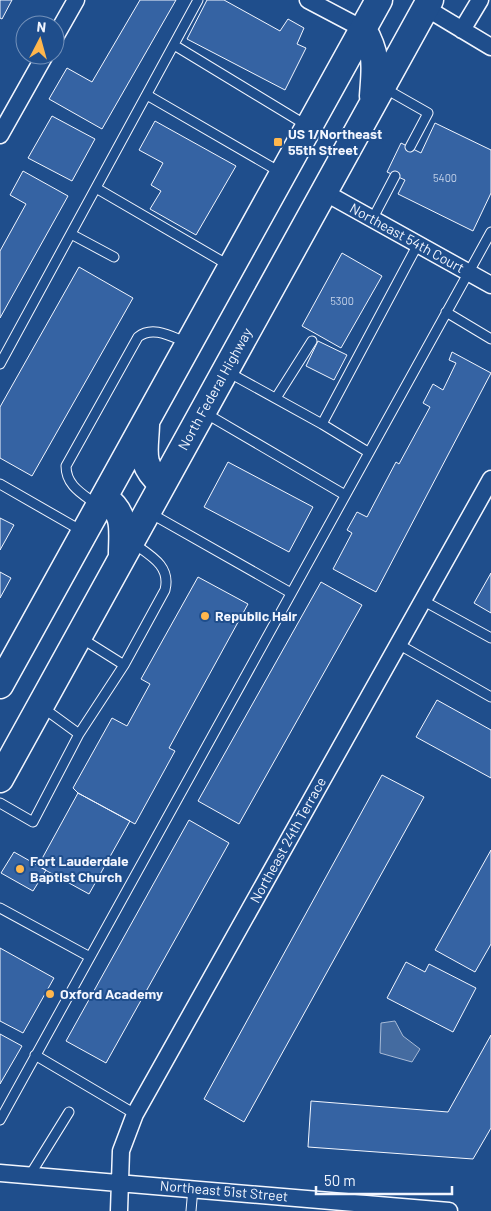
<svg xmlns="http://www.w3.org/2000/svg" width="491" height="1211" font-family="Barlow,sans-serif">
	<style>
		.water { fill: #446ba0; stroke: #a8bbd7 }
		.building { fill: #3563a3; stroke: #f2f6ff }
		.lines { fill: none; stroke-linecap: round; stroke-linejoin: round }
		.service-casing { stroke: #f2f6ff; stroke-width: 11 }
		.minor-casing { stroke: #f2f6ff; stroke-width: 19 }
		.primary-casing { stroke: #f2f6ff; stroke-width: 29 }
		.service { stroke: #1f4e8c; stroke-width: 9 }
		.minor { stroke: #1f4e8c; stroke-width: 16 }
		.primary { stroke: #1f4e8c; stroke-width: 26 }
		.poi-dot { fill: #ffb74d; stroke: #1f4e8c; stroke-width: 2 }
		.labels { text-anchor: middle; stroke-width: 4; stroke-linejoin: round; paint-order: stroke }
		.number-label { font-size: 11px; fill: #c3d1e8 }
		.poi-label { font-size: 14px; font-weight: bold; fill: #f2f6ff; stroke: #1f4e8c; text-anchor: start }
		.street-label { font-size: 14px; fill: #f2f6ff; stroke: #1f4e8c }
	</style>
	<rect width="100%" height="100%" fill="#1f4e8c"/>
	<path class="water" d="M395 1021 403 1036 420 1049 412 1062 380 1053 381 1023Z"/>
	<path class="building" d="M0 0H12L2 19 0 18Z
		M140 0H176L102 129 49 99 67 68 92 82Z
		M207 0H224L280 31 288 19 304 28 297 44 306 48 285 90 187 39Z
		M52 116 95 139 72 181 28 158Z
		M155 121 236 166 196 235 150 209 161 191 151 185 163 163 139 150Z
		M435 123 491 150V193L473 231 398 194 405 180 387 172 401 143 421 153Z
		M23 171 68 196 0 318V251L26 204 10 195Z
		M342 253 382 276 341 348 302 326Z
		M79 267 133 298 32 476 0 458V407Z
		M318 341 347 355 334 380 306 366Z
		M452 352 491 373 376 592 333 569 352 533 347 530 357 512 367 517 396 462 399 464 430 407 423 403 433 384 443 390 456 363 449 360Z
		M228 462 313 507 289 552 204 507Z
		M0 518 14 525 0 550Z
		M0 572 11 578 0 598Z
		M491 573V613L474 603Z
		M198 577 248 604 169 748 175 751 135 824 78 793 73 788 112 718 127 726 150 684 141 679Z
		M321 582 362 605 239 824 198 801Z
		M437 700 491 730V778L416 737Z
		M382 775 424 797 244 1122 204 1099Z
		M78 793 130 821 89 894 38 866Z
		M189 820 229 843 106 1063 66 1041Z
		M491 850V944L475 972 435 950Z
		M14 852 46 870 33 891 1 873Z
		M0 948 54 978 23 1033 0 1021Z
		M406 962 425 972 429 964 476 988 453 1032 387 998Z
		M0 1034 22 1046 0 1084Z
		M491 1035V1128L473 1159 308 1147 311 1101 448 1112Z"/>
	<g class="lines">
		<defs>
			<path id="service" d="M174 45 306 125
				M384 88 428 113 410 147
				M147 95 280 172
				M96 188 230 266
				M373 218 395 176
				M71 234 114 257
				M446 312 491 339
				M0 364 198 0
				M226 371 322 424
				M276 398 312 341
				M205 413 345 495
				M368 452 322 424 418 244
				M0 484 82 531
				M97 505C83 494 66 486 66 466L138 337C153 325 172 337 188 343
				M150 513 291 593
				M422 600 491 638
				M81 638 124 665 165 590C171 566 151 556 133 543
				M398 644 491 697
				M42 707 79 734
				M0 803 33 822 79 734 124 665
				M0 908 90 957
				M35 1055 135 1114
				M0 1120 491 232
				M30 1175 69 1112
				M191 1211 193 1188"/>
			<path id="minor" d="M308 0 363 29
				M426 8 491 47
				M462 30 480 0
				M55 37 76 0
				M0 135 45 55
				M324 192 491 285
				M0 1173 449 1211
				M119 1211 121 1151 135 1114 491 479"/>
			<path id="primary" d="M363 29C378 56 375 66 373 96
				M146 425C145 453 139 464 162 484
				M104 497C127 515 122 528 122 555
				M0 685 379 0
				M0 779 430 0"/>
		</defs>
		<use href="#service" class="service-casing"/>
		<use href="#minor" class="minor-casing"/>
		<use href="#primary" class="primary-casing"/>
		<use href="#service" class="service"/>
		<use href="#minor" class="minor"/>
		<use href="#primary" class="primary"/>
	</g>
	<g class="poi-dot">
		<rect x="273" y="137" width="10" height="10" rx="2.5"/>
		<circle cx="205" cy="616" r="5"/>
		<circle cx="20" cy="869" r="5"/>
		<circle cx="50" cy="994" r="5"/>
	</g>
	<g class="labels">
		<g class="number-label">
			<text x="445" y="182">5400</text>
			<text x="342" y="305">5300</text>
		</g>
		<g class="poi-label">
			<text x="288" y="139">US 1/Northeast<tspan x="288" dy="16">55th Street</tspan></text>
			<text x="215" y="621">Republic Hair</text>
			<text x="30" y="866">Fort Lauderdale<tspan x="30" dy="16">Baptist Church</tspan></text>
			<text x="60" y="999">Oxford Academy</text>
		</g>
		<g class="street-label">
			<text transform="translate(407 238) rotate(29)" y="5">Northeast 54th Court</text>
			<text transform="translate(215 389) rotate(-61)" y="5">North Federal Highway</text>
			<text transform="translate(288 840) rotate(-61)" y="5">Northeast 24th Terrace</text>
			<text transform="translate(224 1191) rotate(5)" y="5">Northeast 51st Street</text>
		</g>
	</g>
	<g transform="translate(40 40) rotate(6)"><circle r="24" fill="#1f4e8c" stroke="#7391ba"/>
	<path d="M0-4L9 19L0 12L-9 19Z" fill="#ffb74d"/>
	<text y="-8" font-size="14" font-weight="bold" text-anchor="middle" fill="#f2f6ff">N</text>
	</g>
	<path d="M316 1186v8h136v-8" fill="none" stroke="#f2f6ff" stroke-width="2.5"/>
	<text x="324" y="1186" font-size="15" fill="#f2f6ff" stroke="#1f4e8c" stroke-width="4" paint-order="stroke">50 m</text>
</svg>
